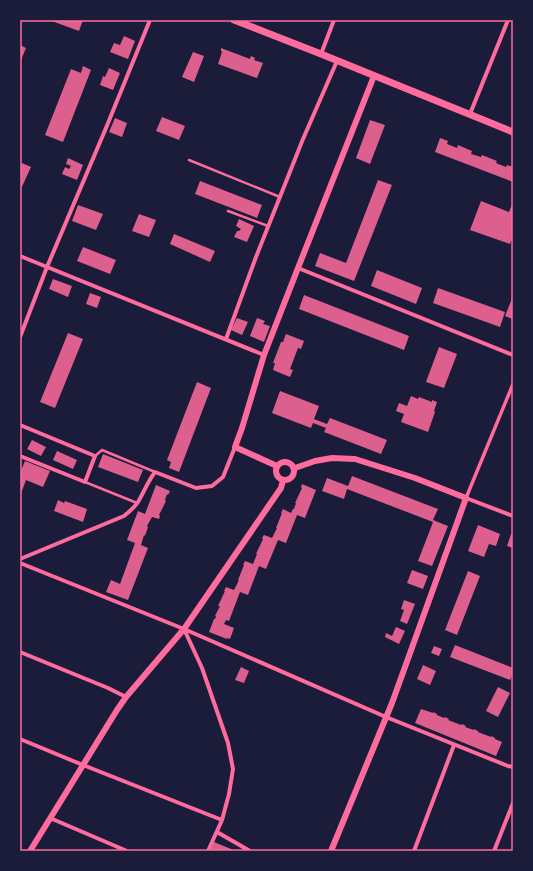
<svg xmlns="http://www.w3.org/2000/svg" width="533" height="871" font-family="'DM Sans',sans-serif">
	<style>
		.building { fill: #dd5f8e }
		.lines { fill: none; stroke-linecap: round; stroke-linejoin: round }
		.service { stroke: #ff6b9d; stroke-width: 2.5 }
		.pedestrian { stroke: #ff6b9d; stroke-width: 3.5 }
		.minor { stroke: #ff6b9d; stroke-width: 4 }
		.tertiary { stroke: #ff6b9d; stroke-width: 6 }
		.secondary { stroke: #ff6b9d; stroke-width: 7 }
		.neatline { fill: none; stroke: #ff6b9d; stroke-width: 1.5 }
	</style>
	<rect width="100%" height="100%" fill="#1b1b3a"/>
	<path class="building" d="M49 20H83L79 31Z
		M124 36 135 41 128 59 110 52 114 43 120 45Z
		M20 45 26 48 21 60 20 59Z
		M221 48 250 59 251 56 255 58 254 60 263 63 257 78 218 64 222 52 221 51Z
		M193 52 204 56 194 82 182 77Z
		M83 66 91 70 63 142 45 135 71 69 81 73Z
		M109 68 120 73 113 90 100 85 103 76 105 77Z
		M162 117 185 126 179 140 156 131Z
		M115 118 127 123 122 137 109 132Z
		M370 120 385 125 370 164 356 158Z
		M440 138 448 141 447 144 457 148 458 145 472 151 471 154 481 157 482 155 497 161 496 163 506 167 507 165 513 167V182L435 152Z
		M68 158 83 165 77 180 62 174 65 167 69 169 71 166 66 164Z
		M22 163 31 167 20 191V168Z
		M378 180 392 185 354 281 315 266 320 253 346 263Z
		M200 181 262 205 257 218 195 194Z
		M481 201 509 212 513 202V235L510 244 470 230Z
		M78 205 103 214 96 230 72 221Z
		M139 214 156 220 149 237 132 231Z
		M239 219 254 226 247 242 234 237 237 231H239L241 229 236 226Z
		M174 234 215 251 210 262 170 244Z
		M83 247 116 260 110 274 77 261Z
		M377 270 422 288 416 304 371 286Z
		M53 279 72 286 68 297 49 289Z
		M438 288 505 312 500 327 433 303Z
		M90 293 101 297 97 308 86 304Z
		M304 295 409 336 404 350 299 309Z
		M513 296V319L505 316Z
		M237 318 248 322 242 335 231 330Z
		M257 318 265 321 263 324 270 326 264 342 250 336Z
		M68 333 83 339 55 408 40 402Z
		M286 334 304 341 301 349 298 348 290 369 293 370 290 377 273 370 275 363H273L281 342H283Z
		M439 347 457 354 444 388 426 382Z
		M197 382 211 388 179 472 169 468 171 462 167 460Z
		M280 391 319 406 314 419 327 424 330 418 387 440 381 454 324 432 326 428 313 423 311 428 272 413Z
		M411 396 418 399 419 397 432 402V400L437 402 434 411 435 412 428 432 401 422 404 414 396 411 399 403 407 406Z
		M32 440 46 447 41 456 27 449Z
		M57 451 77 460 73 469 53 460Z
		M103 454 143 470 138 482 98 467Z
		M25 461 50 471 43 487 26 480 20 496V473Z
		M352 476 438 509 433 520 448 526 432 566 418 561 433 522 347 489 344 499 322 491 327 478 348 486Z
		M302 484 316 490 305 518 297 515 286 543 278 540 266 569 259 566 248 595 240 592 229 621 226 620 224 624 234 628 230 639 227 638V639L209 632 214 619H215L216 616H215L220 606H218L225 591H224L226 587 234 590 239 580H238L244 565H243L245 561 253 564 257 554H256L263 539 262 538 264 535 272 538 277 528H276L282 513H281L283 509 291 513 293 509H294L296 503H295L302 488H301Z
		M156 485 170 491 168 495 167 494 165 500 166 501 159 515 160 516 159 519 152 517 147 526 148 527 145 536 144 535 141 545 148 548 128 600 106 592 111 580 120 584 135 543 127 540 138 511 145 514Z
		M58 500 64 503 65 501 87 509 83 522 54 511Z
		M478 525 500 534 496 546 489 544 484 557 468 551Z
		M511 534 513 535V548L507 546Z
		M412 570 428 576 423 589 407 583Z
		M468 571 480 576 457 635 445 630Z
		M404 600 415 604 407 624 400 621 404 610 401 609Z
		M396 627 405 631 399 644 385 637 386 633 392 636Z
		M455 645 513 668V672L510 680 450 657Z
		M434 646 442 649 439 656 431 653Z
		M423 665 436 671 430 685 417 679Z
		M241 667 249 671 244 683 235 680Z
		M498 687 510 693 498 717 486 711Z
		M421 709 433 713V712L437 714V715L444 718 445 717 449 719 448 720 461 725 462 724 466 726 465 727 474 730V729L478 731V732L491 737V736L495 738V739L502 742 496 756 415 723Z
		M214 842 236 851H210Z"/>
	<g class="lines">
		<path class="service" d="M189 160 280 197
			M228 211 268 226
			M95 456 102 450 155 472
			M85 482 137 503"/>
		<path class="pedestrian" d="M466 498 513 384"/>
		<path class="minor" d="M321 54 334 20
			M470 114 508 20
			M20 256 264 355
			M298 268 513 355
			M20 337 47 267 106 128 150 20
			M226 339 256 257 303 139 337 61
			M20 425 95 456 85 482 20 456
			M466 498 513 516
			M20 559 124 516C129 512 134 508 138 502 144 492 148 481 155 472L196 488 212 486 223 477 235 447
			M20 563 184 629 386 717 508 766 513 767
			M184 629 202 668 228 743 233 769 229 794 222 820 208 851
			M20 652 108 688 126 697
			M20 739 83 765 222 820
			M50 818 127 851
			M217 832 250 851
			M414 851 454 745
			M494 851 513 803"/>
		<path class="tertiary" d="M276 471a9 9 0 1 1 18 0a9 9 0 1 1-18 0Z
			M277 466 235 447 242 428 264 355 298 268 374 76
			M295 468 315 461 332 458 355 459 415 478 466 498 392 703 331 851
			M30 851 117 710 126 697 184 629 281 488 283 480"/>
		<path class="secondary" d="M234 20 321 54 513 132"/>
	</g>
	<rect width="533" height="871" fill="none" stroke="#1b1b3a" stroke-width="42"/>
	<rect x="21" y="21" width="491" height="829" class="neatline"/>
</svg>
